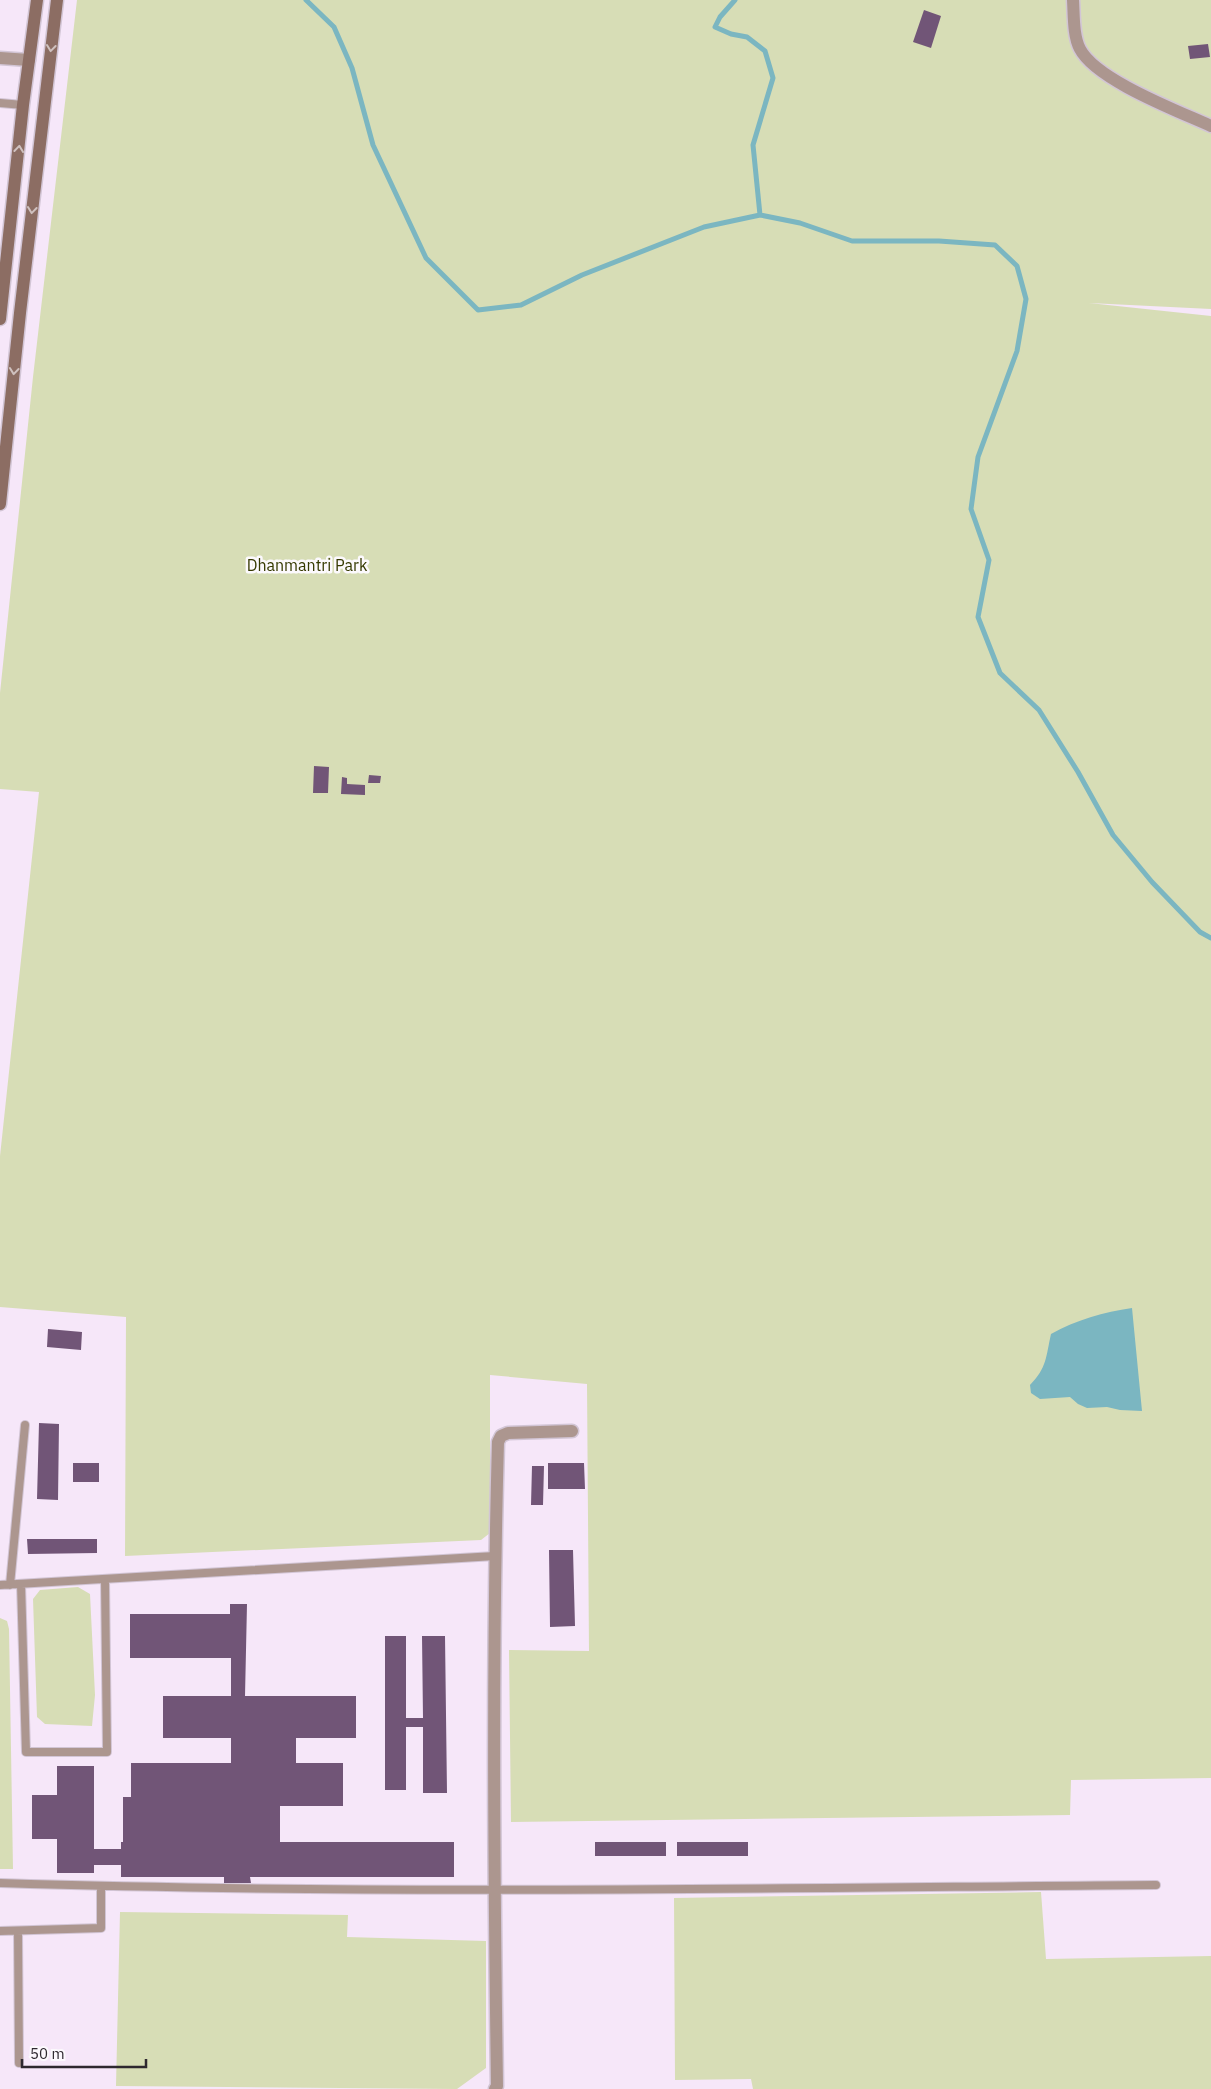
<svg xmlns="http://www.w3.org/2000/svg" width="1211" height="2089" font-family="'IBM Plex Sans',sans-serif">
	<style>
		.green { fill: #d7ddb6 }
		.water { fill: #7bb6c1 }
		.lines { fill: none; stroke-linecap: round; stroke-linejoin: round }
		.stream { stroke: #7bb6c1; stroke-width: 5 }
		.building { fill: #715577 }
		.service-casing { stroke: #d2c5d5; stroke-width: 10 }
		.minor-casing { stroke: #d2c5d5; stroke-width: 15 }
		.secondary-casing { stroke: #d2c5d5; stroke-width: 15 }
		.service { stroke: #ac968f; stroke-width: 8 }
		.minor { stroke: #ac968f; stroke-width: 12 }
		.secondary { stroke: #8c6d63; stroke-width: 12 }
		.oneway { stroke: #cfc1bf }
		.labels { text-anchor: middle; stroke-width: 5; stroke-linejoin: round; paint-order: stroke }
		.park-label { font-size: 16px; fill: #353900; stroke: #fcf9fd }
	</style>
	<rect width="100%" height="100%" fill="#f6e7f9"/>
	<path class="green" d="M77 0H1211V309L1089 303 1211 316V1778L1071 1780 1070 1815 511 1822 509 1650 589 1651 587 1384 490 1375V1533L481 1540 125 1556 126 1317 0 1307V1156L39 792 0 789V693L33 377Z
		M78 1587 90 1594 95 1695 92 1726 45 1724 37 1717 33 1599 40 1590Z
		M0 1618 7 1621 9 1629 13 1869H0Z
		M1041 1892 1046 1959 1211 1956V2089H753L751 2079 675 2080 674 1898Z
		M120 1912 348 1915 347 1937 486 1941V2068L457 2089 116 2086Z"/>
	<path class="water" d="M1132 1308 1142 1411 1120 1410 1107 1407 1087 1408 1078 1404 1070 1397 1040 1399 1031 1393 1030 1385C1047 1368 1046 1356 1051 1334 1076 1320 1104 1312 1132 1308Z"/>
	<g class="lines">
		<path class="stream" d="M306 0 334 27 352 68 373 145 426 258 478 310 521 305 582 275 704 227 760 215 800 223 852 241H939L995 245 1017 266 1026 299 1017 351 978 457 971 509 989 560 978 617 1000 673 1039 710 1078 772 1113 835 1152 882 1200 932 1211 938
			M735 0 720 17 715 27 731 34 747 37 765 51 773 78 753 145 760 215"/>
	</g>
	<path class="building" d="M924 10 941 16 931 48 913 42Z
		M1208 44 1210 57 1190 59 1188 46Z
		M314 766 329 767 328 793H313Z
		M369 775 381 776 380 783H368Z
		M342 777 347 778V784L365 785V795L341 794Z
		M48 1329 82 1332 81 1350 47 1347Z
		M39 1423 59 1424 58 1500 37 1499Z
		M73 1463H99V1482H73Z
		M548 1463H584L585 1489H548Z
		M532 1466H544L543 1505H531Z
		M27 1539H97V1553L28 1554Z
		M549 1550H573L575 1626 550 1627Z
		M230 1604H247L245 1696H356V1738H296V1763H343V1806H280V1842H454V1877H250L251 1883H224V1877H121V1865H94V1873H57V1839H32V1795H57V1766H94V1849H121V1842H123V1797H131V1763H231V1738H163V1696H231V1658H130V1614H230Z
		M385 1636H406V1718H423L422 1636H445L447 1793H423V1727H406V1790H385Z
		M595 1842H666V1856H595Z
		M677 1842H748V1856H677Z"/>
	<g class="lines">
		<defs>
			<path id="service" d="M0 103 23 105
				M21 1584 26 1752H107L105 1579
				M0 1585 495 1556
				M10 1585 25 1425
				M0 1883C385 1895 771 1888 1156 1885
				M0 1931 101 1928V1886
				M18 1931 19 2063"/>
			<path id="minor" d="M1073 0C1074 15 1073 36 1080 49 1096 80 1178 111 1211 126
				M0 58 29 60
				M495 2089 497 2086C494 1871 492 1657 498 1442L501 1436 508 1433 572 1431"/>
			<path id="secondary" d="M0 319 23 105 37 0
				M0 504 20 313 57 0"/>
		</defs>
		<use href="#service" class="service-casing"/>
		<use href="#minor" class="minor-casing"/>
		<use href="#secondary" class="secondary-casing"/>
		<use href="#service" class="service"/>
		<use href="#minor" class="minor"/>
		<use href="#secondary" class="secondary"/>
	</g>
	<defs><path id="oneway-chevron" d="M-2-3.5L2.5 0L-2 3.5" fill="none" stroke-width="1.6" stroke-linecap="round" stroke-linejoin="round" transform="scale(1.25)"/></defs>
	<g class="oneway">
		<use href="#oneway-chevron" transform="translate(51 48) rotate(97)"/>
		<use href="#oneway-chevron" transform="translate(19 149) rotate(-84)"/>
		<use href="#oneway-chevron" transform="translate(32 210) rotate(97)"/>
		<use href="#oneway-chevron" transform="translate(14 371) rotate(96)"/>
	</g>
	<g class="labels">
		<g class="park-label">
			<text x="307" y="571">Dhanmantri Park</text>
		</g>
	</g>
	<path d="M22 2059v8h124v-8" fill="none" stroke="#2e282f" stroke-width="2.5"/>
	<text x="30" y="2059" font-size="15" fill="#2e282f" stroke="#fcf9fd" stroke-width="4" paint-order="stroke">50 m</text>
</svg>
